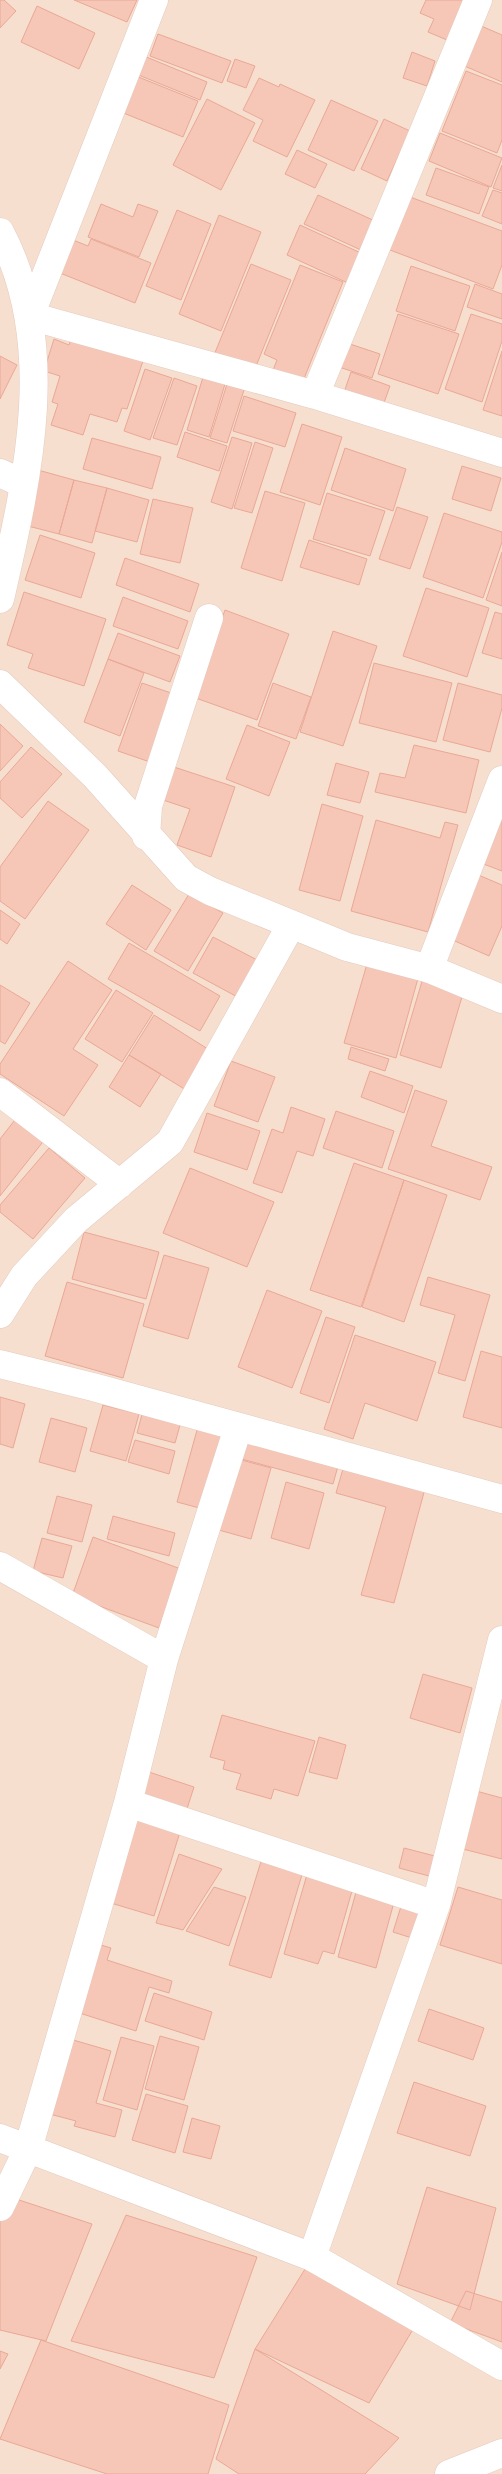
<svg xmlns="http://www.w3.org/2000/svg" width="502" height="2474" font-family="'DM Sans',sans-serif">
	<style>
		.residential { fill: #f6dfcf }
		.building { fill: #f6c6b7; stroke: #eaa896 }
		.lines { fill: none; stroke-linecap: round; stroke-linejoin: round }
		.minor-casing { stroke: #e5cbbf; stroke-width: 29 }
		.minor { stroke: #fff; stroke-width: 28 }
	</style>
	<rect width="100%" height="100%" fill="#feeee1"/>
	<path class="residential" d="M0 0H502V2474H0Z"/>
	<path class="building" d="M0 0H4L16 11 0 28Z
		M74 0H137L127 22Z
		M426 0H465L447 40 428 32 434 19 420 13Z
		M37 6 95 33 79 69 21 42Z
		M472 22 502 35V82L455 62Z
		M158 34 231 61 222 83 150 56Z
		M412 52 435 61 427 86 403 78Z
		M144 56 207 82 200 100 136 74Z
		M235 59 255 66 246 88 227 81Z
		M466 71 502 85V140L497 153 442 131Z
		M131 74 198 101 183 137 116 110Z
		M259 78 279 87 280 84 315 100 287 157 253 141 263 120 243 110Z
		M207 99 255 123 221 190 173 165Z
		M331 100 378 121 354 171 308 150Z
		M384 119 410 131 387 181 361 169Z
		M440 133 502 158 491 187 429 161Z
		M297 150 327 164 315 188 285 174Z
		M502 165V191L493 188Z
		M436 168 489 187 479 214 426 195Z
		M493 190 502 193V224L482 216Z
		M402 194 502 231V265L493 289 382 247Z
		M318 195 375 221 361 250 304 224Z
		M101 204 133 217 138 204 158 211 139 257 88 237Z
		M177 210 211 224 181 300 146 286Z
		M219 215 261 232 221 331 179 314Z
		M300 225 363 254 350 284 287 255Z
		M91 239 151 263 135 303 60 273 73 240 88 246Z
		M251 264 291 280 252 376 212 360Z
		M300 265 343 282 303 381 273 370 277 360 264 354Z
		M411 266 470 286 455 331 396 311Z
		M475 284 502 294V319L467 307Z
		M398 314 459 334 438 394 378 374Z
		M471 314 502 324V341L482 402 445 389Z
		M72 336 144 358 127 409 122 408 117 422 90 414 83 435 51 425 58 404 52 402 60 376 44 371 54 339 69 345Z
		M341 341 380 354 372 378 333 365Z
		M502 351V416L483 410Z
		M0 356 17 365 0 399Z
		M145 369 172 378 150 440 124 431Z
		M351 372 390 386 380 414 341 401Z
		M203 377 225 384 209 437 187 430Z
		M174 378 197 386 177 445 153 438Z
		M227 384 244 390 227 443 210 438Z
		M244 396 296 413 285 447 233 431Z
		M302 424 342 437 320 505 280 492Z
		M185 432 227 446 219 471 177 457Z
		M232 437 252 443 232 509 211 502Z
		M92 438 161 457 152 489 83 469Z
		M255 442 273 448 252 513 234 508Z
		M345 448 406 469 393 511 331 490Z
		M462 466 501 478 491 511 452 499Z
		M38 470 74 480 59 534 24 525Z
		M74 480 107 488 92 543 59 534Z
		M107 488 149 500 137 542 95 531Z
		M265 491 305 503 282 581 241 568Z
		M327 493 385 511 370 556 313 539Z
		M153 499 193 508 180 563 140 554Z
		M397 507 428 517 410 569 379 559Z
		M444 513 502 532V542L483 598 423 577Z
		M40 535 95 553 81 598 25 580Z
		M309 540 367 559 359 585 300 567Z
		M502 552V606L486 600Z
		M125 558 199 584 190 612 116 585Z
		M426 588 489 608 467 677 403 656Z
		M24 592 106 619 84 686 28 668 33 654 7 645Z
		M123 597 188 621 178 649 113 626Z
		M225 610 289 634 257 720 193 697Z
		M495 612 502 614V659L482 653Z
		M333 631 377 646 343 746 300 732Z
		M118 633 180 656 170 682 108 659Z
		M108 659 144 673 120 736 84 722Z
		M374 663 452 683 436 742 359 723Z
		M142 683 174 694 150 762 118 751Z
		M273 683 311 697 296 739 258 726Z
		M458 683 502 695V708L490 752 443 740Z
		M0 724 23 746 0 771Z
		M247 725 290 742 269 796 226 779Z
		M414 745 479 760 466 813 375 792 380 773 405 778Z
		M31 747 62 774 22 818 0 798V782Z
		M336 763 369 772 360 803 327 795Z
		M174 767 235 787 211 857 177 845 190 809 163 800Z
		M502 788V871L473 860Z
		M48 801 89 830 25 919 0 901V867Z
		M322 804 363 816 340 901 299 890Z
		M376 820 440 838 445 822 458 825 428 932 351 911Z
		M476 874 502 885V926L489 956 448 938Z
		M132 885 171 910 146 950 106 924Z
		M189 894 223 913 188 971 154 951Z
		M0 910 20 924 7 944 0 939Z
		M213 937 263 963 243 1000 193 973Z
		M129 943 220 996 200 1031 108 979Z
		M369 957 420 971 396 1058 344 1043Z
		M68 961 112 990 73 1049 98 1065 64 1116 0 1074V1064Z
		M423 978 464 990 441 1068 400 1055Z
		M0 985 30 1003 5 1044 0 1041Z
		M116 990 153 1013 122 1062 85 1039Z
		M154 1015 211 1051 186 1090 129 1055Z
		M351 1047 389 1059 385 1071 348 1059Z
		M129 1055 161 1074 140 1107 109 1087Z
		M231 1061 275 1077 258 1122 214 1106Z
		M370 1071 413 1086 404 1113 361 1097Z
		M415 1090 447 1101 431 1146 492 1167 480 1200 388 1169Z
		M291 1107 325 1119 313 1156 297 1151 282 1193 253 1183 272 1129 283 1133Z
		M336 1111 394 1131 382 1168 323 1148Z
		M207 1113 260 1131 247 1170 194 1152Z
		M18 1116 46 1138 0 1196V1139Z
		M49 1148 85 1178 33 1239 0 1212V1205Z
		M354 1163 404 1180 361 1307 310 1290Z
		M190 1168 274 1202 247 1267 163 1233Z
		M404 1180 447 1195 404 1322 362 1307Z
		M84 1232 159 1252 146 1299 72 1279Z
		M164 1255 209 1268 188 1339 143 1326Z
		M428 1277 490 1295 465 1381 438 1373 455 1315 420 1305Z
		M67 1282 144 1304 123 1378 45 1356Z
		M267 1290 322 1311 292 1388 238 1367Z
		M326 1317 355 1327 329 1403 300 1393Z
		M355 1335 436 1362 417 1421 365 1403 353 1439 324 1429Z
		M481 1351 502 1357V1428L463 1417Z
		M0 1397 25 1404 13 1448 0 1444Z
		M103 1405 139 1414 126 1461 90 1451Z
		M144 1407 182 1418 175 1443 137 1433Z
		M51 1418 87 1428 75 1472 39 1462Z
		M199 1423 225 1430 203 1509 177 1502Z
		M245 1433 340 1459 333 1484 238 1458Z
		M135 1440 175 1451 169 1474 128 1462Z
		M234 1458 271 1468 251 1539 215 1529Z
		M345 1462 426 1485 394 1603 361 1595 386 1507 336 1493Z
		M286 1482 324 1493 309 1549 271 1538Z
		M57 1496 92 1505 82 1542 47 1533Z
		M113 1516 175 1533 169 1556 107 1539Z
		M93 1537 181 1569 159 1628 72 1596Z
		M42 1538 72 1546 63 1578 33 1571Z
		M423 1674 472 1688 460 1733 410 1718Z
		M222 1715 315 1741 298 1796 274 1789 271 1799 236 1789 241 1774 223 1769 225 1761 210 1757Z
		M319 1737 346 1745 337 1779 309 1772Z
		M143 1770 194 1787 184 1818 133 1801Z
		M465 1788 502 1798V1859L451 1846Z
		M127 1815 180 1832 154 1916 101 1900Z
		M404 1848 435 1856 429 1876 399 1868Z
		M179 1854 222 1869 183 1930 156 1923Z
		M263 1855 304 1868 271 1978 229 1965Z
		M308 1871 354 1884 334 1954 323 1951 318 1964 284 1954Z
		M358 1885 396 1895 376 1968 338 1957Z
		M214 1887 246 1897 229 1946 186 1931Z
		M458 1887 502 1900V1964L440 1945Z
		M403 1900 425 1906 415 1939 393 1932Z
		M91 1942 111 1948 107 1960 172 1981 169 1993 149 1987 136 2031 70 2010Z
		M154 1993 212 2012 204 2040 145 2021Z
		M429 2009 484 2028 473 2060 418 2041Z
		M160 2036 199 2047 184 2100 145 2089Z
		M63 2037 111 2051 96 2103 122 2110 115 2137 74 2126 76 2121 42 2112Z
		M121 2037 154 2046 137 2110 103 2100Z
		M414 2082 486 2106 470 2156 397 2133Z
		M146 2094 188 2106 175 2153 132 2140Z
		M192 2118 220 2126 211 2159 183 2152Z
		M427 2187 496 2208 470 2310 397 2284Z
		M10 2197 92 2224 46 2341 0 2330V2219Z
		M126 2215 257 2257 214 2378 71 2341Z
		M307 2266 418 2321 369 2403 255 2349Z
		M466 2291 502 2302V2342L450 2323Z
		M41 2340 229 2405 208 2474H107L0 2439Z
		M255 2349 399 2438 365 2474H239L216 2459Z
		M0 2351 8 2354 0 2369Z"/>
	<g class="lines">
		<defs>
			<path id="minor" d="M154 0 30 316 315 395 502 453
				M0 232C60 345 27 481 0 599
				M315 395 478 0
				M0 473 24 484
				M0 684 95 776 186 878 210 891 347 947 430 969 502 999
				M146 836 148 806 209 618
				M429 969 502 780
				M0 1092 120 1184
				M0 1314 24 1276 76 1220 170 1142 291 925
				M0 1364 93 1387 502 1499
				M0 1566 164 1659
				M128 1803 436 1905
				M0 2138 312 2257 502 2366
				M0 2207 28 2149 128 1803 164 1659 238 1428
				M312 2257 436 1905 502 1640
				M449 2474 502 2453"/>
		</defs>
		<use href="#minor" class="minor-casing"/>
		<use href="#minor" class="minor"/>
	</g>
</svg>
